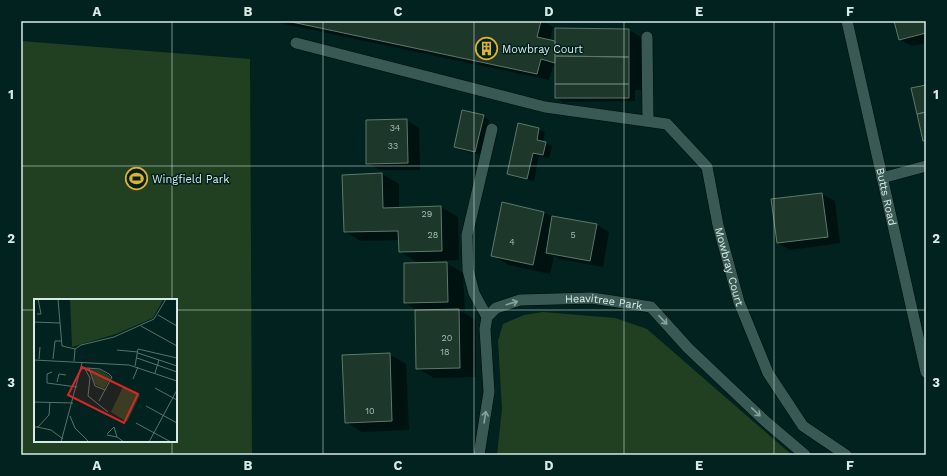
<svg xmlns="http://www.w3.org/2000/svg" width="947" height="476" font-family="'Work Sans',sans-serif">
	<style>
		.green { fill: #214022; fill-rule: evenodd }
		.shadow { fill: #0007 }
		.building { fill: #1d372b; stroke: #5c796b }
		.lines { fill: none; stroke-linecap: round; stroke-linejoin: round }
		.service-casing { stroke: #000a08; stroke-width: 12 }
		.minor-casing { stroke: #000a08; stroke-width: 12 }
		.service { stroke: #395a54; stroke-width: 11 }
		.minor { stroke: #395a54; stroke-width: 11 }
		.oneway { stroke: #88a29d }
		.grid { fill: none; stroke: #d8eae6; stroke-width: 1; stroke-opacity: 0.55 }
		.labels { text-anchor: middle; stroke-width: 3; stroke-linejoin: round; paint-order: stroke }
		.number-label { font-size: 9px; fill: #a9bdb7 }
		.poi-label { font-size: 11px; fill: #d8eae6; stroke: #01221e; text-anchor: start }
		.street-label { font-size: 11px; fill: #d8eae6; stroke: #01221e }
		.inset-road { fill: none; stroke: #57726e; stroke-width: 1 }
		.view { fill: #d62828; fill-opacity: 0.15; stroke: #d62828; stroke-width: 2 }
		.inset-edge { fill: none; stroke: #d8eae6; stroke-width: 2 }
		.neatline { fill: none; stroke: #d8eae6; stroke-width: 1.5 }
		.grid-label { font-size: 13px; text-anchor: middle; font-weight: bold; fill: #d8eae6 }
	</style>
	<rect width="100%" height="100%" fill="#01221e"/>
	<path class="green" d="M21 41 250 59 252 455H21ZM35 300H176V441H35Z
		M543 312 615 318 647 329 792 455H497L502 409 498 341 503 324 524 315Z"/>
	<path class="shadow" d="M270 21H543L553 27 550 41 556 42V29L629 30 641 37 642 90H635V101L563 102 556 98V66H553L549 80Z
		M895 21H926V43L912 46 899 39Z
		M483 116 489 120 481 155 461 150 455 146Z
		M407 120 419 128 420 170H380L367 163Z
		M539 129 545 132 543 142 552 146 549 158 539 156 534 181 514 177 508 174Z
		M382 174 399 184V208L441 207 458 217 459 260 417 262 400 252V240L361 241 345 232Z
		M822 194 835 201 840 243 790 250 778 243 772 200Z
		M502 204 544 212 552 217 597 225 609 232 603 267 559 259 554 256 550 274 509 265 492 255Z
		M447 263 463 273 465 311H460L476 320V377L434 378 417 368 419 311 405 303Z
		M389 354 406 364 409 430 362 432 346 422Z"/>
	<path class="building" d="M287 21H541L537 37 555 41V63L541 59 537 74Z
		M894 21H926V33L899 40Z
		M555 28 629 29V57L555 56Z
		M555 56 629 57V84H555Z
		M555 84H629V98H555Z
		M926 85V112L917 114 911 88Z
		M462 110 484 115 475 152 454 147Z
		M926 112V140L923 141 917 114Z
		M407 119 408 163 366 164V120Z
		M518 123 539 128 537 140 546 142 543 155 533 153 527 179 507 174Z
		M382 173 383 208 441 206 442 251 399 252 398 231 344 232 342 175Z
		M822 193 828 237 777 243 771 199Z
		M502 202 544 212 533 265 491 256Z
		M552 216 597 224 590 261 546 253Z
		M447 262 448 302 404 303V263Z
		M459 309 460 368 416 369 415 310Z
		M390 353 392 421 345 423 342 355Z"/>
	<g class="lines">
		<defs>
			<path id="service" d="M647 37 648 121
				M487 317 474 293 468 270 467 235 492 129"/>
			<g id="minor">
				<path id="s1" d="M847 21 926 372"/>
				<path id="s2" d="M296 43 545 107 667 124 707 167 718 225 739 302 768 373 803 426 846 455"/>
				<path d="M882 178 926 166"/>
				<path id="s3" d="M479 455 489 392 485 329 487 317 496 308 520 300 592 298 651 307 688 348 765 421 805 455"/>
			</g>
		</defs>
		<use href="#service" class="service-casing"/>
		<use href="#minor" class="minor-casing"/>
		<use href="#service" class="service"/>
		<use href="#minor" class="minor"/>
	</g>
	<defs><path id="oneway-shaft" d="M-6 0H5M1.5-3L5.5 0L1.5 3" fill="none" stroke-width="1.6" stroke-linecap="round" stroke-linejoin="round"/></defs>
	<g class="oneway">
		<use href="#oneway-shaft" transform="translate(512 303) rotate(-16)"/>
		<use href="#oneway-shaft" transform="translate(663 320) rotate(47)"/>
		<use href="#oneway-shaft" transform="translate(756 412) rotate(44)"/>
		<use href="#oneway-shaft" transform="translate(485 417) rotate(-81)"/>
	</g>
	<path class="grid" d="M172 21V300M323 21V455M474 21V455M624 21V455M774 21V455M21 166H926M21 310H35M176 310H926M172 441V455"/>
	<defs>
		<symbol id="building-ring" viewBox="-11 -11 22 22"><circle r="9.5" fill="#01221e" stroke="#deb133" stroke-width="1.5"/><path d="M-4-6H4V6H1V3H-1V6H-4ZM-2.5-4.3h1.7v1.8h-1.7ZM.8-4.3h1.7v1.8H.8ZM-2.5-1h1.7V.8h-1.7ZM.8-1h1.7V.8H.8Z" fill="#deb133"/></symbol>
		<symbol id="stadium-ring" viewBox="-11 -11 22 22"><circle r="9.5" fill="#01221e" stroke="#deb133" stroke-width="1.5"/><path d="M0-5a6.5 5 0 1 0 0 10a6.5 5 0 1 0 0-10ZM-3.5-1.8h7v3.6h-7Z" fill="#deb133"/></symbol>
	</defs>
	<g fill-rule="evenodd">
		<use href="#building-ring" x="474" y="36" width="25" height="25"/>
		<use href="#stadium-ring" x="124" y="166" width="25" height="25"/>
	</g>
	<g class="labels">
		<g class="number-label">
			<text x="395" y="131">34</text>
			<text x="393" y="149">33</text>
			<text x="427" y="217">29</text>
			<text x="433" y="238">28</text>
			<text x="573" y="238">5</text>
			<text x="512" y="245">4</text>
			<text x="447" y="341">20</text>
			<text x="445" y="355">18</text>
			<text x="370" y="414">10</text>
		</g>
		<g class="poi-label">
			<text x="502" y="53">Mowbray Court</text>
			<text x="152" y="183">Wingfield Park</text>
		</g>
		<g class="street-label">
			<text dy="4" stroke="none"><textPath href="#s1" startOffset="180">Butts Road</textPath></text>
			<text dy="4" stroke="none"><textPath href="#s2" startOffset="541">Mowbray Court</textPath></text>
			<text dy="4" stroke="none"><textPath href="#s3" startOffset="261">Heavitree Park</textPath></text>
		</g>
	</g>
	<g transform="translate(34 299)">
		<rect width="143" height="143" fill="#01221e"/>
		<path d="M36 0H126L129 1 119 19 82 35 38 48ZM56 70 66 71 77 78 70 90 61 85ZM89 88 106 96 93 123 77 113Z" fill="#214022"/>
		<path class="inset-road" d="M24 0 28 47 41 50M3 15H7L4 0M124 16 143 27M0 23 26 24M107 27 143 47M83 51 104 53M104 54 143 67M103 59 143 73M5 60 6 48M19 60 21 42H27M0 61 95 66 143 82M40 62 41 50 47 46 80 38 120 20 132 0M101 67 104 50 143 59M47 70 53 69 66 70 75 75 78 78 71 91 61 87 55 69M51 70 56 79 54 97 74 113M18 73 13 75V84L43 88M121 74 125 61M99 80 104 68M23 83 25 75 32 76M121 89 143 101M65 102 71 91M0 103 39 104M112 107 143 124M36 117 41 129 55 143M102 124 137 143M0 128H4L15 116 16 103M3 128 17 131 29 140M73 135 80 128 83 138M73 136 83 138 90 143M27 143 48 64M115 143 143 91"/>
		<path class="view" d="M48 68 104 95 90 124 34 96Z"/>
		<rect width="143" height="143" class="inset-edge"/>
	</g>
	<rect width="947" height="476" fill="none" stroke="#01221e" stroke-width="44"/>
	<rect x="22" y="22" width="903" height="432" class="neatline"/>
	<g class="grid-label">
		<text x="97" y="16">A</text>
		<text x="248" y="16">B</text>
		<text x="398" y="16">C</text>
		<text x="549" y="16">D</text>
		<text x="699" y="16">E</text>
		<text x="850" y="16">F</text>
		<text x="11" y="99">1</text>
		<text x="936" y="99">1</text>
		<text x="11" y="243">2</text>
		<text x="936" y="243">2</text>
		<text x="11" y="387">3</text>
		<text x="936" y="387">3</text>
		<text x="97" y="470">A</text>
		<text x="248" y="470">B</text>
		<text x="398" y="470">C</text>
		<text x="549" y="470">D</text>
		<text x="699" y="470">E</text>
		<text x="850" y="470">F</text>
	</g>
</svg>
